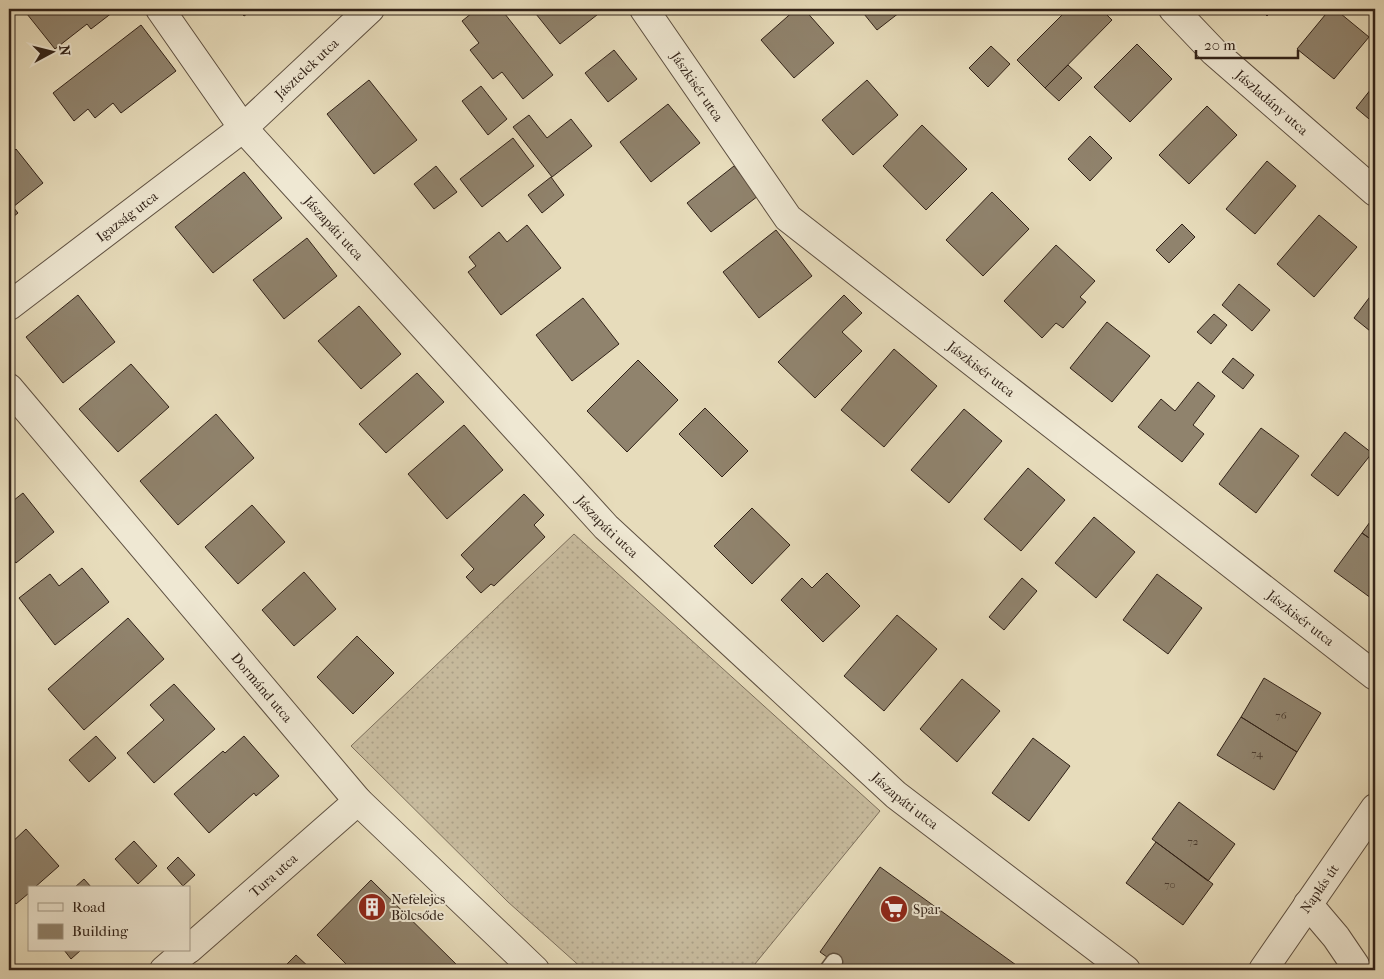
<svg xmlns="http://www.w3.org/2000/svg" width="1384" height="979" font-family="'IM FELL French Canon',serif">
	<style>
		.grass { fill: url(#grass-dots); stroke: #7c6f5c }
		.building { fill: #90836d; stroke: #312218 }
		.lines { fill: none; stroke-linecap: round; stroke-linejoin: round }
		.service-casing { stroke: #5e5041; stroke-width: 19 }
		.minor-casing { stroke: #5e5041; stroke-width: 30 }
		.tertiary-casing { stroke: #5e5041; stroke-width: 30 }
		.service { stroke: #efe8d3; stroke-width: 16 }
		.minor { stroke: #efe8d3; stroke-width: 28 }
		.tertiary { stroke: #efe8d3; stroke-width: 28 }
		.labels { text-anchor: middle; stroke-width: 4; stroke-linejoin: round; paint-order: stroke }
		.number-label { font-size: 11px; fill: #493a2d }
		.street-label { font-size: 14px; fill: #312218; stroke: #efe8d3 }
		.poi-label { font-size: 14px; fill: #312218; stroke: #efe8d3; text-anchor: start }
	</style>
	<defs>
		<pattern id="grass-dots" width="8" height="8" patternUnits="userSpaceOnUse" patternTransform="scale(1.25)"><rect width="8" height="8" fill="#c8bc9f"/><path d="M2 2h.1M6 6h.1" fill="none" stroke="#aca188" stroke-width="1.8" stroke-linecap="round"/></pattern>
	</defs>
	<rect width="100%" height="100%" fill="#e7dcbb"/>
	<filter id="stains"><feTurbulence type="fractalNoise" baseFrequency=".004" numOctaves="4"/><feColorMatrix values="0 0 0 0 .2 0 0 0 0 .09 0 0 0 0 .02 0 0 0 .5 -.17"/></filter>
	<radialGradient id="worn" r=".72"><stop offset=".6" stop-color="#630" stop-opacity="0"/><stop offset="1" stop-color="#630" stop-opacity=".3"/></radialGradient>
	<path class="grass" d="M574 534 880 811 750 970H584L508 902 351 746Z"/>
	<path class="building" d="M23 9H117L91 29 87 24 55 49Z
		M238 9H254L244 16Z
		M477 9H501L553 75 523 99 502 72 493 79 470 50 479 43 462 21Z
		M532 9H600L602 11 560 44Z
		M796 9H804L834 43 794 78 761 40Z
		M860 9H904L877 30Z
		M1068 9H1101L1112 20 1045 88 1017 60Z
		M1260 9H1274L1267 16Z
		M1330 9H1335L1369 37 1334 79 1297 49Z
		M141 25 176 71 121 113 113 103 95 118 88 109 74 121 53 93Z
		M1137 44 1172 79 1130 122 1094 87Z
		M991 46 1010 64 988 87 969 68Z
		M614 50 637 79 608 102 585 73Z
		M1068 65 1082 78 1059 101 1045 88Z
		M369 80 417 140 374 174 327 114Z
		M867 80 898 115 853 155 822 120Z
		M1375 84V124L1356 108Z
		M481 86 507 119 488 135 462 101Z
		M668 104 700 143 651 182 620 142Z
		M1207 106 1237 135 1189 184 1159 155Z
		M529 115 547 138 571 119 592 146 552 177 513 127Z
		M922 125 967 169 926 210 883 166Z
		M1090 136 1112 158 1090 181 1068 159Z
		M513 138 534 166 482 207 460 179Z
		M16 149 43 183 13 207 18 213 9 220V155Z
		M1267 161 1296 186 1255 234 1226 209Z
		M436 166 457 192 434 209 414 184Z
		M734 166 758 196 711 232 687 203Z
		M244 172 282 218 213 273 175 227Z
		M551 177 564 195 542 213 528 195Z
		M992 192 1029 229 983 276 946 240Z
		M1319 215 1357 247 1314 297 1277 264Z
		M1182 224 1195 237 1169 263 1156 250Z
		M527 225 561 268 501 315 468 272 476 266 469 257 499 232 507 242Z
		M776 230 812 276 759 318 723 272Z
		M307 238 337 276 284 319 253 280Z
		M1056 245 1095 281 1080 297 1086 302 1063 328 1056 323 1042 338 1004 301Z
		M1239 284 1270 310 1252 331 1222 305Z
		M1375 290V335L1354 318Z
		M78 295 115 342 63 383 26 337Z
		M844 295 862 313 842 332 862 351 815 398 778 362Z
		M583 298 619 344 572 381 536 335Z
		M359 306 401 354 361 389 318 341Z
		M1214 314 1227 325 1211 344 1197 332Z
		M1107 322 1150 356 1112 402 1070 368Z
		M894 349 937 386 884 447 841 410Z
		M1233 358 1254 375 1243 389 1222 372Z
		M638 360 678 400 627 452 587 411Z
		M131 364 169 407 118 452 79 409Z
		M417 373 444 402 386 453 359 424Z
		M1198 382 1215 396 1193 425 1204 434 1182 462 1138 427 1161 399 1175 411Z
		M705 408 748 451 722 477 679 434Z
		M964 409 1002 441 949 503 911 470Z
		M216 414 254 458 178 525 140 481Z
		M464 425 503 470 447 519 408 474Z
		M1261 428 1299 456 1256 513 1219 484Z
		M1345 432 1372 453 1338 496 1311 475Z
		M1028 468 1065 500 1021 551 984 519Z
		M23 493 54 532 16 563 9 554V504Z
		M524 494 544 515 534 525 545 537 494 586 491 584 481 593 466 577 474 569 461 555Z
		M252 505 285 542 238 584 205 547Z
		M752 508 790 545 752 584 714 546Z
		M1375 515V542L1362 533Z
		M1094 517 1135 552 1096 598 1055 563Z
		M1362 533 1375 542V601L1334 571Z
		M82 568 109 602 55 645 19 598 50 574 59 586Z
		M304 572 336 609 294 646 262 610Z
		M827 573 860 606 823 642 781 600 802 578 812 588Z
		M1157 574 1202 608 1168 654 1123 620Z
		M1022 578 1037 591 1004 630 989 617Z
		M897 615 937 649 884 711 844 676Z
		M128 618 164 659 84 730 48 689Z
		M357 636 394 673 353 714 317 677Z
		M1264 678 1321 713 1297 752 1241 717Z
		M962 679 1000 711 957 762 920 729Z
		M174 684 215 729 154 783 127 753 164 720 150 705Z
		M1241 717 1297 752 1274 790 1217 755Z
		M96 736 116 758 89 782 69 760Z
		M244 736 279 776 256 796 254 793 209 833 174 794 223 751 225 753Z
		M1033 738 1070 766 1029 821 992 793Z
		M1179 802 1235 844 1208 881 1152 839Z
		M26 829 59 866 34 888H29V893L16 904 9 896V845Z
		M134 841 157 866 138 884 115 859Z
		M1156 842 1213 884 1183 925 1126 883Z
		M178 857 195 875 183 886 167 868Z
		M880 867 1023 970H845L820 952Z
		M84 879 92 888H74Z
		M371 880 462 970H352L317 935Z
		M64 950H81L71 959Z
		M296 955 312 970H281Z"/>
	<g class="lines">
		<defs>
			<path id="service" d="M828 970 834 962"/>
			<g id="minor">
				<path id="s1" d="M160 9 243 128 606 527 896 795 1126 970"/>
				<path id="s2" d="M644 9 788 218 1375 676"/>
				<path id="s3" d="M1173 9 1214 52 1375 192"/>
				<path id="s4" d="M9 306 243 128 370 9"/>
				<path id="s5" d="M9 388 358 801 535 970"/>
				<path d="M1308 904 1336 937 1355 965 1357 970"/>
				<path id="s6" d="M189 949 358 801"/>
				<path d="M164 970 187 950"/>
			</g>
			<g id="tertiary">
				<path id="s7" d="M1263 970 1375 808"/>
			</g>
		</defs>
		<use href="#service" class="service-casing"/>
		<use href="#minor" class="minor-casing"/>
		<use href="#tertiary" class="tertiary-casing"/>
		<use href="#service" class="service"/>
		<use href="#minor" class="minor"/>
		<use href="#tertiary" class="tertiary"/>
	</g>
	<defs>
		<symbol id="building-disc" viewBox="-11 -11 22 22"><circle r="9.5" fill="#8f2418" stroke="#efe8d3"/><path d="M-4-6H4V6H1V3H-1V6H-4ZM-2.5-4.3h1.7v1.8h-1.7ZM.8-4.3h1.7v1.8H.8ZM-2.5-1h1.7V.8h-1.7ZM.8-1h1.7V.8H.8Z" fill="#fff"/></symbol>
		<symbol id="supermarket-disc" viewBox="-11 -11 22 22"><circle r="9.5" fill="#8f2418" stroke="#efe8d3"/><path d="M-6-5.5h2.5l.6 2H6L4.5 2H-2.5L-4.4-4H-6ZM-1.5 3.2a1.3 1.3 0 1 0 .1 0ZM3 3.2a1.3 1.3 0 1 0 .1 0Z" fill="#fff"/></symbol>
	</defs>
	<g fill-rule="evenodd">
		<use href="#building-disc" x="356" y="891" width="32" height="32"/>
		<use href="#supermarket-disc" x="878" y="893" width="32" height="32"/>
	</g>
	<g class="labels">
		<g class="number-label">
			<text x="1281" y="719">76</text>
			<text x="1257" y="757">74</text>
			<text x="1193" y="845">72</text>
			<text x="1170" y="888">70</text>
		</g>
		<g class="street-label">
			<text dy="5" stroke="none"><textPath href="#s4" startOffset="381">Jásztelek utca</textPath></text>
			<text dy="5" stroke="none"><textPath href="#s2" startOffset="94">Jászkisér utca</textPath></text>
			<text dy="5" stroke="none"><textPath href="#s3" startOffset="136">Jászladány utca</textPath></text>
			<text dy="5" stroke="none"><textPath href="#s4" startOffset="148">Igazság utca</textPath></text>
			<text dy="5" stroke="none"><textPath href="#s1" startOffset="280">Jászapáti utca</textPath></text>
			<text dy="5" stroke="none"><textPath href="#s2" startOffset="499">Jászkisér utca</textPath></text>
			<text dy="5" stroke="none"><textPath href="#s1" startOffset="685">Jászapáti utca</textPath></text>
			<text dy="5" stroke="none"><textPath href="#s2" startOffset="904">Jászkisér utca</textPath></text>
			<text dy="5" stroke="none"><textPath href="#s5" startOffset="392">Dormánd utca</textPath></text>
			<text dy="5" stroke="none"><textPath href="#s1" startOffset="1090">Jászapáti utca</textPath></text>
			<text dy="5" stroke="none"><textPath href="#s6" startOffset="112">Tura utca</textPath></text>
			<text dy="5" stroke="none"><textPath href="#s7" startOffset="99">Naplás út</textPath></text>
		</g>
		<g class="poi-label">
			<text x="391" y="904">Nefelejcs<tspan x="391" dy="16">Bölcsőde</tspan></text>
			<text x="913" y="914">Spar</text>
		</g>
	</g>
	<rect width="1384" height="979" fill="none" stroke="#e7dcbb" stroke-width="30"/>
	<rect x="10" y="10" width="1364" height="959" fill="none" stroke="#312218" stroke-width="2.5"/>
	<rect x="15" y="15" width="1354" height="949" fill="none" stroke="#312218"/>
	<rect x="28" y="886" width="162" height="65" fill="#efe8d3" stroke="#a39988"/>
	<rect x="38" y="903" width="25" height="8" fill="#efe8d3" stroke="#a39988"/>
	<text x="72" y="912" font-size="15" fill="#312218">Road</text>
	<rect x="38" y="924" width="25" height="15" fill="#90836d" stroke="#a39988"/>
	<text x="72" y="936" font-size="15" fill="#312218">Building</text>
	<g transform="translate(52 52) rotate(83)" stroke="#efe8d3" stroke-width="4" paint-order="stroke">
	<path d="M0-4L9 19L0 12L-9 19Z" fill="#312218"/>
	<text y="-8" font-size="14" font-weight="bold" text-anchor="middle" fill="#312218">N</text>
	</g>
	<path d="M1196 50v8h102v-8" fill="none" stroke="#312218" stroke-width="2.5"/>
	<text x="1204" y="50" font-size="15" fill="#312218" stroke="#efe8d3" stroke-width="4" paint-order="stroke">20 m</text>
	<rect width="100%" height="100%" filter="url(#stains)"/>
	<rect width="100%" height="100%" fill="url(#worn)"/>
</svg>
